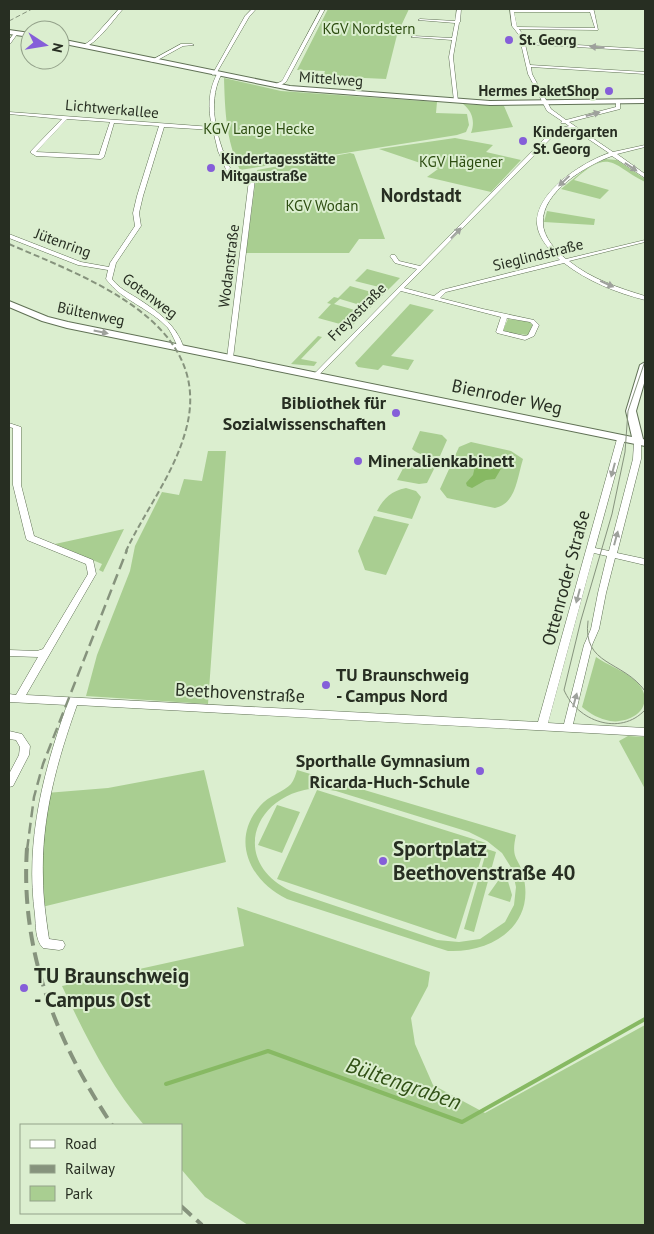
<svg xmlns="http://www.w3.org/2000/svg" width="654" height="1234" font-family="'PT Sans',sans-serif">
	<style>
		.green { fill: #a9ce91; fill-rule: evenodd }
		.water { fill: #87b963 }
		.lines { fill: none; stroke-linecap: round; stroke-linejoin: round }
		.stream { stroke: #87b963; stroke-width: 4 }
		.street-casing { stroke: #607155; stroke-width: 1 }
		.secondary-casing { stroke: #607155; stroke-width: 2 }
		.street { fill: #fff; fill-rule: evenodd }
		.secondary { fill: #fff; fill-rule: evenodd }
		.tram { stroke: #86937d; stroke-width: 1 }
		.rail-far3 { stroke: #86937d; stroke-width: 1; stroke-dasharray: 5 2.5; stroke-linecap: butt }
		.rail-far2 { stroke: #86937d; stroke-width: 2; stroke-dasharray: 6 3; stroke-linecap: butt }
		.rail-far1 { stroke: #86937d; stroke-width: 2.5; stroke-dasharray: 11 5.5; stroke-linecap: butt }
		.rail { stroke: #86937d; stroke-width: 4; stroke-dasharray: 14 7; stroke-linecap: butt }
		.oneway { fill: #9ea19c }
		.poi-dot { fill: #855ed9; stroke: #dbeecf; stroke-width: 2 }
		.labels { text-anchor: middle; stroke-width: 4; stroke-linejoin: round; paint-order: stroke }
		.far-park-label { font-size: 15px; fill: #2d4d11; stroke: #dbeecf }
		.far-poi-label { font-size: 15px; font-weight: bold; fill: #272e22; stroke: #dbeecf; text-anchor: start }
		.far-street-label { font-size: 15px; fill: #272e22; stroke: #dbeecf }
		.street-label { font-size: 18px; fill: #272e22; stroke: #dbeecf }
		.poi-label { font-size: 18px; font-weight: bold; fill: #272e22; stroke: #dbeecf; text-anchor: end }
		.far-district-label { font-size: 19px; font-weight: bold; fill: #272e22; stroke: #dbeecf }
		.near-poi-label { font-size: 21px; font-weight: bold; fill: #272e22; stroke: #dbeecf; text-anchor: start }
		.near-water-label { font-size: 22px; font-style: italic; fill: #315116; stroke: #dbeecf }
	</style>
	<rect width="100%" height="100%" fill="#dbeecf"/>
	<path class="green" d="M328 9H409L400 28 409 29 408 32H400L397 35 386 79 323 76 325 71 297 70Z
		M224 78 281 91 437 102 436 113 467 114 469 125 466 132 457 135 240 170C226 140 225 111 224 78Z
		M463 104 504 106 513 127 471 133C475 122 473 112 463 104Z
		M455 138 493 145 486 152 521 160 491 192 427 177 438 169 379 149Z
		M350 153 354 154 385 239H359L349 253H246L257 170Z
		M605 159 617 160 645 179V182C612 166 611 147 574 180L609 190 600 199 561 189 584 170Z
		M547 211 595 219 594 225 544 222Z
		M367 269 400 278 370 308 340 299 334 304 365 313 351 327 318 318 331 304 327 303 334 297 338 298 350 286 382 295 387 289 355 281Z
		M410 304 434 310 391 356 414 360 408 370 383 365 378 370 358 367 355 363Z
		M508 319 531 322 533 324 528 335 502 332Z
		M318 336 322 337 301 359 317 362 314 366 291 364Z
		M420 431 442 435 447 440 440 456C431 458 419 455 412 449Z
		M471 442 511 451 523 459C517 478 516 504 495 508L447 498 440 489 459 447Z
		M208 451H226L208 704 86 696 97 655 130 571 135 546 162 492 179 495 184 479 202 481Z
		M413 456 433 460 437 463 427 483 419 484 397 480 409 457Z
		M406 488 416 491 421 497 412 519 377 511C384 498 391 491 406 488Z
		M374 516 409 524 386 575 365 570 358 551Z
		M124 529 103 572 99 570 102 564 55 544Z
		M596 657C610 667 630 672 641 687 654 709 630 724 610 721 600 719 590 714 582 707Z
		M628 736 645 737V789L619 741Z
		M204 770 226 862 42 907 41 829 46 793 108 788Z
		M297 770 516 835C510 862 520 856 524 879 534 927 490 953 448 951L287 899C250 881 230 840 260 806 268 796 285 791 291 784 294 780 296 774 297 770ZM318 788 336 791 469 832 487 841 502 853 512 869 516 887 514 905 505 922 480 939 459 942 437 940 291 891C228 861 254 792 318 788Z
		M317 790 486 843 456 939 277 879Z
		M277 805 300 812 282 853 258 845Z
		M487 849 496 852 474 932 464 929Z
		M505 871 512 895 510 902 488 895Z
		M237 907 430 972 428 986 411 1018 415 1044 433 1085 485 1113 645 1025V1225H248L205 1197 181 1169V1125H144C109 1084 85 1035 62 986L244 946Z"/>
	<path class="water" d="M481 460 484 461 485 468 490 470 496 466 502 467 495 479 486 480 472 488 467 486 466 483 473 475 476 462Z"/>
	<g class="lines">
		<path class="stream" d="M166 1084 268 1051 462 1122 645 1019"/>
		<defs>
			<path id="street" d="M119 9H123C114 19 96 45 84 47V45L91 40Z
				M252 9H256L249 17 216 74 212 75 245 16Z
				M321 9H325L286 82 278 87H274V85L282 81Z
				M457 9H461L460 22 459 23 453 57 458 101 456 102 454 101 449 57 452 40 411 37 413 36 452 38 455 23 418 20 420 19 455 21Z
				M510 9H593L594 11 598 30 519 29 523 35 525 42 645 49V51L525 44 530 65 645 72V74L531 67 532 74 551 109 566 120 616 107V101L620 100V109L569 122 613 152 645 145V147L617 154 645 174V178L612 156C587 165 541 192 543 223 543 237 556 251 566 259L645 240V242L569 261C591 279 619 288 645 296V300C617 293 587 281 564 263L446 292 440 298 483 309 534 320 539 325 534 336 525 340 497 333 496 332 501 317 401 291 316 378H312V376L417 269 395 263 390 256 391 255H395L399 261 420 266 553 130 569 126 565 123H561L562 121 547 111 528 74 519 35 512 26ZM514 12H590L595 28 517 27ZM572 128 609 153C583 162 535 192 537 224 538 238 551 252 560 260L442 290 434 296 404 288 557 132ZM507 318 530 322 533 325 528 335 525 336 503 331Z
				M15 32 18 33 10 44H9V40Z
				M181 44H192L194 45 183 46 154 62 150 61Z
				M217 74 221 75C206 105 218 143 232 172L255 179 233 358 230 360 227 358 249 180 228 174 218 151 213 130 164 127 143 196 139 213 141 226 116 263 112 279C119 288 127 292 137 298 157 311 176 324 184 348L183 349H179C175 342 173 335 168 328 150 308 122 301 106 279L108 270 78 265 9 238V234L81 262 109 267 110 263 135 226 133 213 137 196 159 126 114 123 104 157 101 159 36 156 31 153V151L62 119 9 114V112L212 127C208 109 208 91 217 74ZM67 119 110 122 99 155 36 152Z
				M9 423 21 427V485L34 536 93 560 96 574 26 695 538 722 617 439 621 437 625 439 595 548 609 551 633 459 634 442 635 440H641V459L617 553 645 559V565L615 558 606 593 599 629 592 645 573 724 645 728V736L77 705C57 761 41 818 43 878 43 898 46 918 49 939L63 941 65 945 63 949 59 950 43 948C35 940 36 925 35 915 25 842 43 773 67 705L9 702V694L16 695 38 657 9 656V650L37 651 43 649 88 574 86 564 27 540 26 538 13 485V428L9 427ZM594 553 607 556 598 593 591 629 584 645 564 724 548 723Z
				M9 731 22 734 30 746 29 755 13 786 9 787V774L19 755 20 747 16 740 9 739Z"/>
			<path id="secondary" d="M9 30 30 33V37L9 34Z
				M60 39 290 86 490 101 645 99V103L490 105 290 90 60 43Z
				M9 301 48 317 68 322 632 437 626 411 640 365 645 362V380L636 411 643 439 645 440V446L67 328 42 321 9 307Z"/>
		</defs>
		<use href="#street" class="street-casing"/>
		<use href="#secondary" class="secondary-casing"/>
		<use href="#street" class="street"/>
		<use href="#secondary" class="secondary"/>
		<path class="tram" d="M645 361 628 411 625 452 612 514 581 620 564 690C577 721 620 737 645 710
			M588 621C582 666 623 660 645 691"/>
		<path class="rail-far3" d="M9 21 32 9"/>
		<path class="rail-far2" d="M9 244C87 278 218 323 185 433 173 475 145 511 126 551"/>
		<path class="rail-far1" d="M27 850 34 797 43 764 127 550"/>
		<path class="rail" d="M27 848C20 952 56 1040 112 1125
			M181 1206 202 1225"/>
	</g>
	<defs><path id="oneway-solid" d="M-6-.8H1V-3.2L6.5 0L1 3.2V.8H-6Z" transform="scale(1.25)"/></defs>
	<g class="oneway">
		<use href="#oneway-solid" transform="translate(597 47) rotate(-176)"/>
		<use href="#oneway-solid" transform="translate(593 114) rotate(-15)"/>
		<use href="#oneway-solid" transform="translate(631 167) rotate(34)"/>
		<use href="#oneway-solid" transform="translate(564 181) rotate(137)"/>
		<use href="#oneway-solid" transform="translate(456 233) rotate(-46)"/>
		<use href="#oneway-solid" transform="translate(607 284) rotate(24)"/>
		<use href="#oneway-solid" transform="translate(101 332) rotate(12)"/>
		<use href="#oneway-solid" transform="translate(613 470) rotate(105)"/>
		<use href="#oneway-solid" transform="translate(616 538) rotate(-75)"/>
		<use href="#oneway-solid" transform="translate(578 596) rotate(105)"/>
		<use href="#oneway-solid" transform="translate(575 700) rotate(-75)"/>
	</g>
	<g class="poi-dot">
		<circle cx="509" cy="40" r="5"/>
		<circle cx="609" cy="91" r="5"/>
		<circle cx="523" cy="141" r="5"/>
		<circle cx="211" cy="168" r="5"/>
		<circle cx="396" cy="413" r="5"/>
		<circle cx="358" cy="461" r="5"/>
		<circle cx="326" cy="685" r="5"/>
		<circle cx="480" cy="771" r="5"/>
		<circle cx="383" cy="861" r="5"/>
		<circle cx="24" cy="988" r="5"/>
	</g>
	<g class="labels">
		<g class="far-park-label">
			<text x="369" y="34">KGV Nordstern</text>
			<text x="259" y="134">KGV Lange Hecke</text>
			<text x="461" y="167">KGV Hägener</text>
			<text x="322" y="211">KGV Wodan</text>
		</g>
		<g class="far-poi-label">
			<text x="519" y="45">St. Georg</text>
			<text x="599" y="96" text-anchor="end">Hermes PaketShop</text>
			<text x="533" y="137">Kindergarten<tspan x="533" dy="17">St. Georg</tspan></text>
			<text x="221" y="164">Kindertagesstätte<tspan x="221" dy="17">Mitgaustraße</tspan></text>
		</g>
		<g class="far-street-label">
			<text transform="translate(331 79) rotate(4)" y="5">Mittelweg</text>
			<text transform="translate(112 109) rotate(5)" y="5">Lichtwerkallee</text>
			<text transform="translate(63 243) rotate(20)" y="5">Jütenring</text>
			<text transform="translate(538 255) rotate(-14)" y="5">Sieglindstraße</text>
			<text transform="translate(229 266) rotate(-83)" y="5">Wodanstraße</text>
			<text transform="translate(150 296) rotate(37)" y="5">Gotenweg</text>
			<text transform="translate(357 312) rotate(-45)" y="5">Freyastraße</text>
			<text transform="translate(91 314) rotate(12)" y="5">Bültenweg</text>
		</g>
		<g class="street-label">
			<text transform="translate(507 397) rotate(12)" y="6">Bienroder Weg</text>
			<text transform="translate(566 578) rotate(-75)" y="6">Ottenroder Straße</text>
			<text transform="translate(240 693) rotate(3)" y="6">Beethovenstraße</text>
		</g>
		<g class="poi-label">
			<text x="386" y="409">Bibliothek für<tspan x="386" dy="21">Sozialwissenschaften</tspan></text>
			<text x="368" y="467" text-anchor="start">Mineralienkabinett</text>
			<text x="336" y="681" text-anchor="start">TU Braunschweig<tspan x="336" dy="21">- Campus Nord</tspan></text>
			<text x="470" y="767">Sporthalle Gymnasium<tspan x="470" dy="21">Ricarda-Huch-Schule</tspan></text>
		</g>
		<g class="far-district-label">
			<text x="421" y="202">Nordstadt</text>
		</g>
		<g class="near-poi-label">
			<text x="393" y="856">Sportplatz<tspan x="393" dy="24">Beethovenstraße 40</tspan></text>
			<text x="34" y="983">TU Braunschweig<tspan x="34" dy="24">- Campus Ost</tspan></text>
		</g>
		<g class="near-water-label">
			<text transform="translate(404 1083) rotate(19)" y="8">Bültengraben</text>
		</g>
	</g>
	<rect width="654" height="1234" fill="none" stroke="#272e22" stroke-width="20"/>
	<rect x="20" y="1124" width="162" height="90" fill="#dbeecf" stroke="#93a18a"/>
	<rect x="30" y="1140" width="25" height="8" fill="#ffffff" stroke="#93a18a"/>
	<text x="65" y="1149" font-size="15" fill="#272e22">Road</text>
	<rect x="30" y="1165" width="25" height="8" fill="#86937d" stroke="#93a18a"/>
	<text x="65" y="1174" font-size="15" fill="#272e22">Railway</text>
	<rect x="30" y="1186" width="25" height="15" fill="#a9ce91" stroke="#93a18a"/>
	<text x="65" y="1199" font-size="15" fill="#272e22">Park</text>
	<g transform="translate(45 45) rotate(102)"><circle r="24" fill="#dbeecf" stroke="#93a18a"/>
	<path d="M0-4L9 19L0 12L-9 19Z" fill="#855ed9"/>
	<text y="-8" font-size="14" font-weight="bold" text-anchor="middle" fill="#272e22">N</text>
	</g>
</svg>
